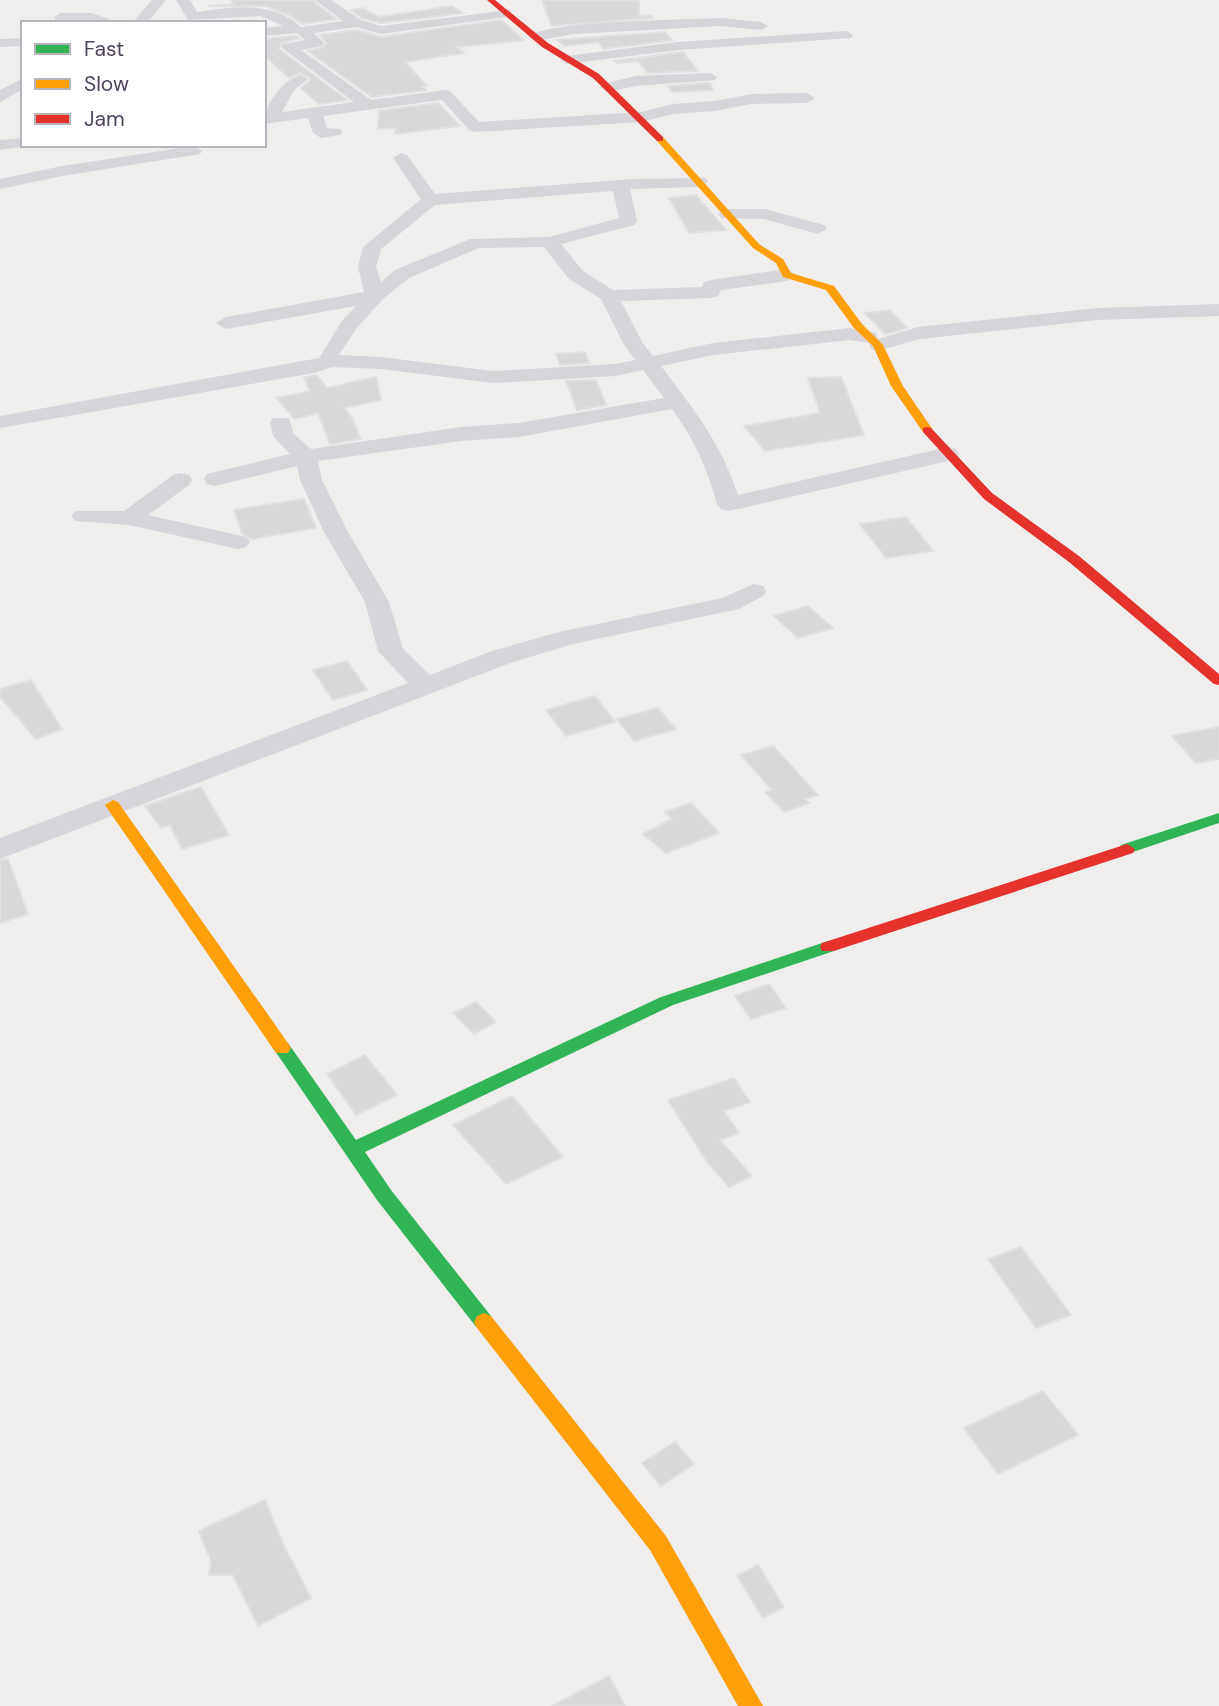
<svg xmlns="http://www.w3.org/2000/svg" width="1219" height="1706" font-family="'DM Sans',sans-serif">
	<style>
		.building { fill: #d8d7d9; stroke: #e1dfe0; stroke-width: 2 }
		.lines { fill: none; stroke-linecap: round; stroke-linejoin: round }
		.street { fill: #d7d4da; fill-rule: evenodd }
		.fast { fill: #30b455; fill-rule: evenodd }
		.slow { fill: #ff9f0a; fill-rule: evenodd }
		.jam { fill: #e5322d; fill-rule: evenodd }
	</style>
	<rect width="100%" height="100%" fill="#efeeed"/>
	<path class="building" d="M231 0H312L336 19 302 24 291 16 265 6H208L235 4Z
		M542 0H639V16L651 15 653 18 552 26Z
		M452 6 463 13 381 23 362 18 351 10 363 8 379 17Z
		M501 20 524 40 456 47 464 53 405 62 427 86H422L426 90 372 97 308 51 324 47 327 43 320 35 356 30 381 37Z
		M665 32 672 40 604 49 598 42 565 46 557 40Z
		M296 36 299 38 281 43 279 49 347 100 319 104 301 88 310 81 309 77 300 73 289 78 264 55V39Z
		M683 52 698 71 648 73 638 61 617 63 614 61Z
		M709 83 714 90 672 92 668 86Z
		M438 103 460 126 395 134 396 128 378 129 379 111Z
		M696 195 726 230 689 233 669 198Z
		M890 310 907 328 885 334 865 313Z
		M585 352 589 363 560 365 556 354Z
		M317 375 327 388 376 377 381 400 344 408 352 418 361 439 330 444 318 413 294 419 277 398 310 391 304 377Z
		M841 377 864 435 765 451 744 426 820 413 808 378Z
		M596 380 606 405 577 410 566 381Z
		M304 499 316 528 251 539 242 533 234 510Z
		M906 517 933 551 886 558 860 524Z
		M808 606 833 628 798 638 774 616Z
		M347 661 367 690 333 700 313 670Z
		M31 680 62 729 36 739 0 697V689Z
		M595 696 615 722 566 736 546 710Z
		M658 708 676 729 634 741 617 719Z
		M1219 727V759L1196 763 1172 736Z
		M773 746 818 795 805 799 809 803 784 812 765 792 772 790 741 755Z
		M201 787 229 835 182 849 170 825 161 828 145 806Z
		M691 803 719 833 666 853 643 834 672 819 665 812Z
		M8 859 28 914 0 923V861Z
		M769 984 786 1008 751 1019 735 996Z
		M476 1002 496 1022 474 1034 453 1013Z
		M365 1055 397 1095 356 1115 327 1074Z
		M734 1078 750 1102 724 1111 739 1133 720 1140 752 1176 729 1187 707 1162 668 1100Z
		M512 1096 563 1157 506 1184 453 1125Z
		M1021 1247 1071 1315 1036 1328 988 1259Z
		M1043 1391 1078 1435 998 1474 964 1428Z
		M675 1442 694 1464 661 1486 642 1463Z
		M265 1500 283 1544 311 1598 258 1626 233 1575H209L211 1561 199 1531Z
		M758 1565 784 1607 763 1618 737 1576Z
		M609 1676 625 1706H552Z"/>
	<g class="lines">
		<path class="street" d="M152 0H166L147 23H132Z
			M176 0H190L197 12C233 7 272 0 301 27L343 21 315 0H331L361 20 381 26 511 10V16L506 17 381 34 356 27 314 33 324 43 322 46 301 50 371 100 446 90 451 92 479 122 641 112 673 104 715 101 751 94 807 93 815 98 807 103 751 104 715 111 673 114 641 122 475 132 469 130 442 100 323 116 327 128 340 129 342 132 340 135 321 138 313 133 308 118 264 124C264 105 282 80 301 75L308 79 294 90 282 112 354 102 281 47 283 44 305 40 297 33 264 36V28L283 26 260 16 188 20Z
			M61 13H91L120 23 56 20 54 17Z
			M720 18 761 22 768 26 761 30 720 26 574 34 535 41 528 37C546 20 687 20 720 18Z
			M846 31 853 35 851 38 678 50 567 64 560 60 567 56 678 42Z
			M23 38V46L0 47V39Z
			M710 73 717 77 715 80 636 86 608 92 600 87 603 84 636 76Z
			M23 78V89L0 102V90Z
			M23 138V145L29 146 0 150V140Z
			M194 146 202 151 200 154 62 176 0 189V179L62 166Z
			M401 153 407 155 435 194 633 179 706 178 708 182 700 187 630 189 637 221 634 225 561 244 583 271 613 290 702 287 704 282 711 280 787 269 796 275 787 281 721 290 718 296 711 298 621 301 642 342 653 356 713 343 850 328 876 333 878 339 918 327 1098 308 1219 304V316L1098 320 920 339 878 351 871 349 869 343 850 340 713 355 661 366C694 410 720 441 738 495L948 447 956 449 959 454 956 459 948 461 729 511 721 509 717 504C707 468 694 439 672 409L519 437 461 441 318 461 322 480 348 532 389 602 403 649 430 675 492 651 559 632 722 598 754 584 763 586 766 591 763 596 739 609 573 644 510 663 0 859V838L408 683 378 651 365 602 324 532 300 480 297 466 215 486 207 484 204 479 207 474 290 454 273 436 270 423 273 418H289L294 434 311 449 461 427 519 423 664 398 643 370 616 376 493 383 381 369 332 367 314 373 0 428V416L319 358 342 321 356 306 226 329 216 323 226 317 364 292 358 267 363 247 421 199 393 158ZM613 191 619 218 549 237 470 239 395 270 381 282 376 267 381 249 435 205ZM544 247 569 279 601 299 623 343 635 360 616 364 493 371 381 357 339 355 356 329 382 300 409 278 479 248Z
			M727 209H765L824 225 827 229 818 234 764 219 721 218 718 214Z
			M181 473 189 475 192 480 189 485 148 515 246 537 250 542 246 547 238 549 129 525 75 521 71 516 75 511H124L173 475Z"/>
		<path class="fast" d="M1219 813V823L1127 854 1119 849 1121 845Z
			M828 941 834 943 836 947 834 951 673 1005 365 1152 391 1190 491 1316 494 1322 491 1328 484 1331 477 1328 377 1200 273 1048 276 1043H288L356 1140 661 997Z"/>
		<path class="slow" d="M657 137H663L759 244 783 259 791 273 834 286 862 324 883 345 903 386 933 430 931 432H923L891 386 873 346 854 328 826 290 783 277 776 263 753 248 657 141Z
			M113 800 118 802 288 1043 291 1048 288 1053H276L105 805Z
			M484 1313 491 1316 666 1536 763 1706H738L650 1550 477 1328 474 1322 477 1316Z"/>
		<path class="jam" d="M487 0H495L548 43 599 74 663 137V141H657L593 78 542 47Z
			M927 427 931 428 992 493 1079 556 1219 674V685L1214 684 1069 562 984 499 923 432V428Z
			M1127 844 1135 849 1133 853 834 951H822L820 947 822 943Z"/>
	</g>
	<rect x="21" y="21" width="245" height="126" fill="#ffffff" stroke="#b8b4bd" stroke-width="2"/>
	<rect x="35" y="44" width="35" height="10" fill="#30b455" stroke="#b8b4bd" stroke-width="2"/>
	<text x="84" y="56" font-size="21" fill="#4e445a">Fast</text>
	<rect x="35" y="79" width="35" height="10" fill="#ff9f0a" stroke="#b8b4bd" stroke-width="2"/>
	<text x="84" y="91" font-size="21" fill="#4e445a">Slow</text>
	<rect x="35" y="114" width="35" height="10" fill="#e5322d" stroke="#b8b4bd" stroke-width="2"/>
	<text x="84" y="126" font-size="21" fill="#4e445a">Jam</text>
</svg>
